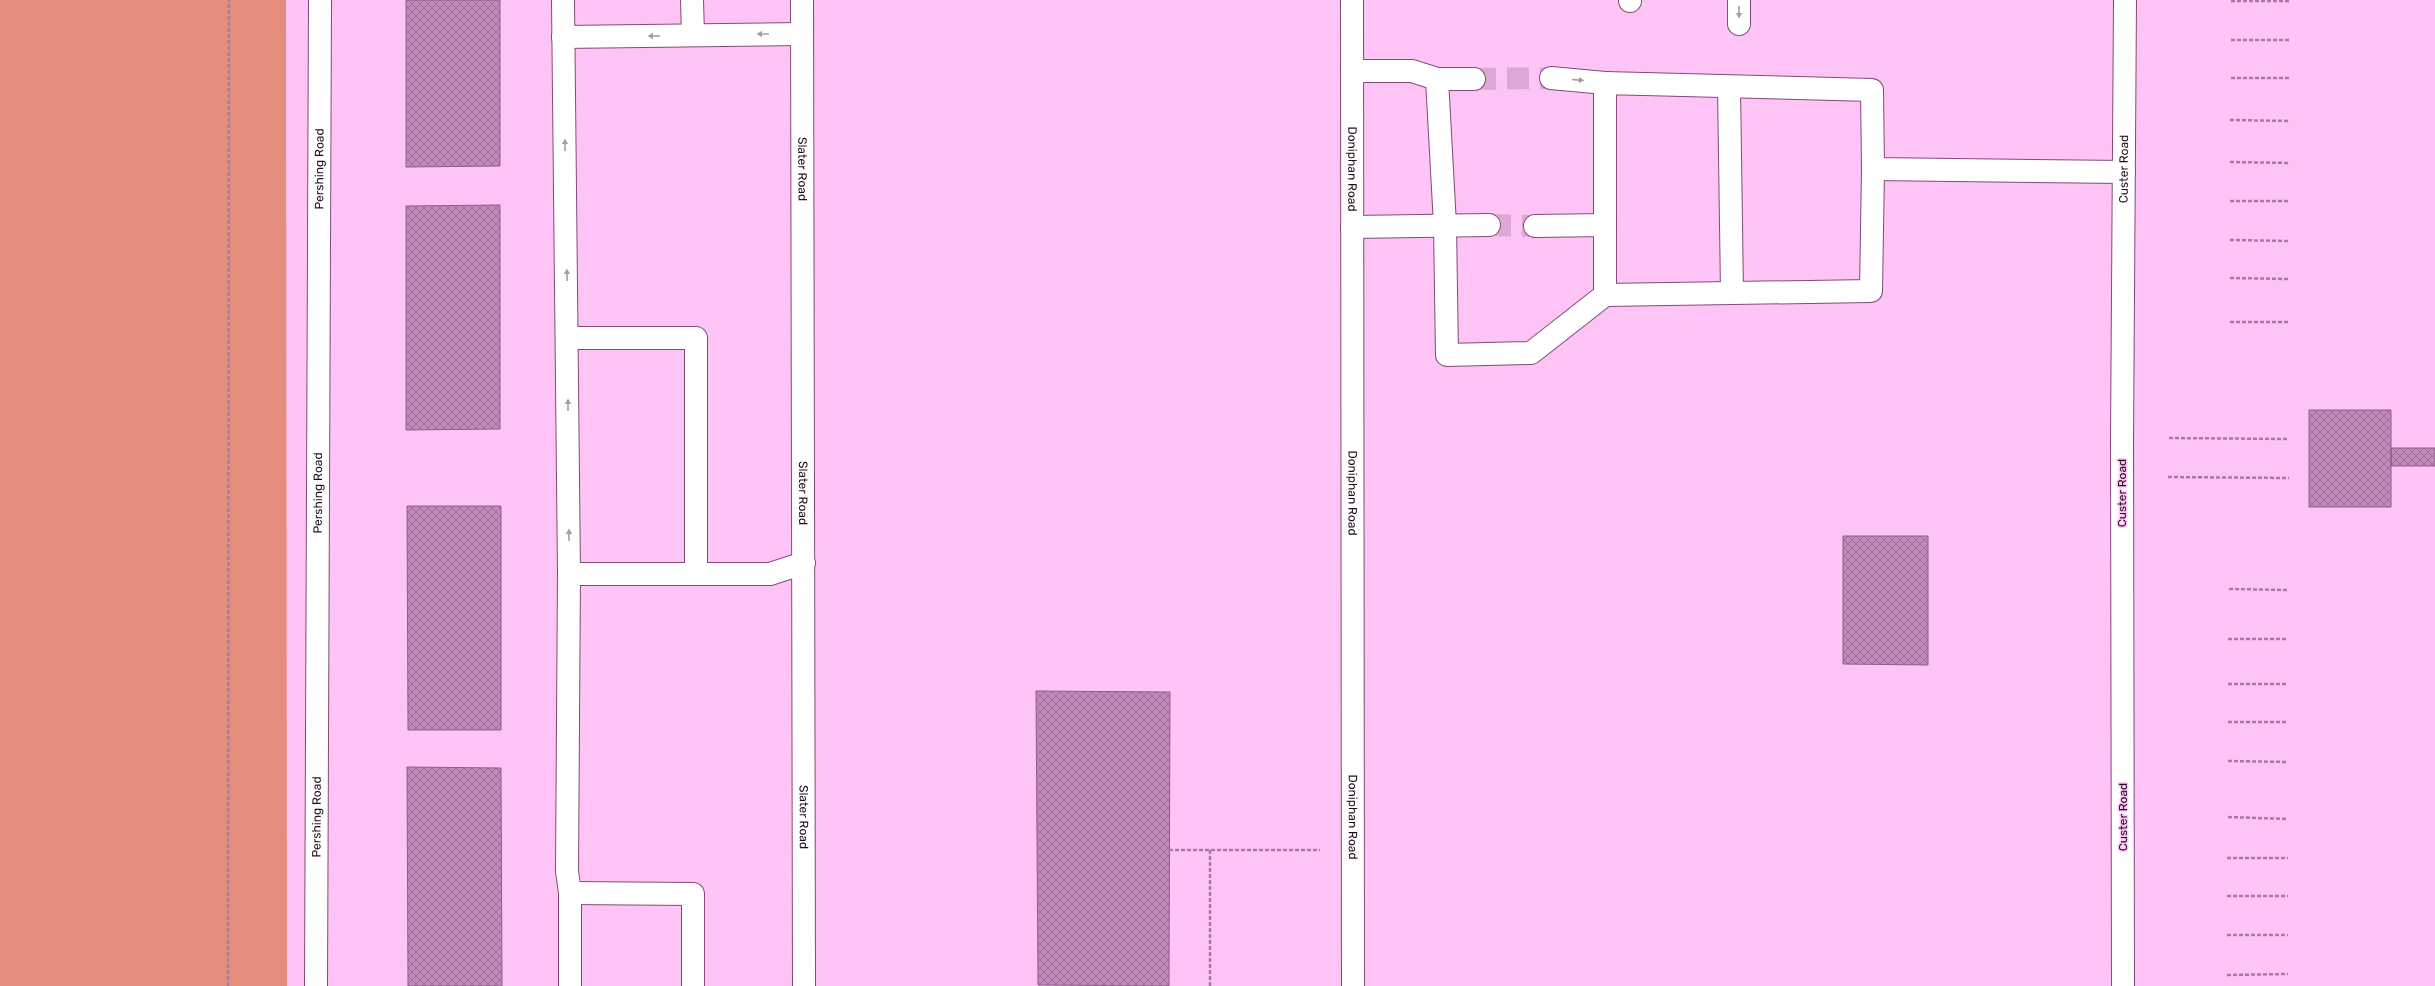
<svg xmlns="http://www.w3.org/2000/svg" width="2435" height="986" font-family="Rubik,sans-serif">
	<style>
		.green { fill: #e48d7c }
		.building { fill: url(#building-cross-hatch); stroke: #905c89 }
		.lines { fill: none; stroke-linecap: round; stroke-linejoin: round }
		.minor-tunnel { stroke: #dea8d6; stroke-width: 22; stroke-dasharray: 22 11; stroke-linecap: butt }
		.minor-casing { stroke: #7f4c78; stroke-width: 24 }
		.path { stroke: #a77ba1; stroke-width: 2.5; stroke-dasharray: 4 2; stroke-linecap: butt }
		.minor { stroke: #fff; stroke-width: 22 }
		.oneway { fill: #a69ea5 }
		.labels { text-anchor: middle; stroke-width: 3; stroke-linejoin: round; paint-order: stroke }
		.street-label { font-size: 12px; fill: #200c1e; stroke: #ffc4f6 }
	</style>
	<defs>
		<pattern id="building-cross-hatch" width="8" height="8" patternUnits="userSpaceOnUse"><rect width="8" height="8" fill="#c18ab9"/><path d="M0 0l8 8M0 8l8-8" fill="none" stroke="#9c6f96"/></pattern>
	</defs>
	<rect width="100%" height="100%" fill="#ffc4f6"/>
	<path class="green" d="M0 0H286L287 986H0Z"/>
	<path class="building" d="M406 0H500V166L406 167Z
		M500 205V429L406 430V206Z
		M2309 410H2391V507H2309Z
		M2391 448H2435V466H2391Z
		M407 506H501V730H408Z
		M1843 536H1928V665L1843 664Z
		M1036 691 1170 692 1169 986 1038 985Z
		M407 767 501 768 502 986H408Z"/>
	<g class="lines">
		<path class="minor-tunnel" d="M1474 79 1551 78
			M1489 225 1535 226"/>
		<defs>
			<g id="minor">
				<path d="M563 0 569 574 567 871 570 893V986"/>
				<path d="M692 0 693 35"/>
				<path id="s1" d="M802 0 804 986"/>
				<path id="s2" d="M1352 0 1353 986"/>
				<path d="M1630 1V0"/>
				<path d="M1739 24V0"/>
				<path d="M563 37 802 34"/>
				<path d="M1352 71H1412L1437 79 1445 225 1447 355 1531 353 1605 295V83L1872 90 1873 169 2124 172"/>
				<path d="M1551 78 1605 83"/>
				<path d="M1437 79H1474"/>
				<path d="M1729 87 1732 292"/>
				<path d="M1535 226 1605 225"/>
				<path d="M1352 227 1489 225"/>
				<path d="M1605 295 1871 291 1873 169"/>
				<path d="M568 338H696V574H770L804 563"/>
				<path d="M569 574H696"/>
				<path d="M570 893 693 894V986"/>
				<path id="s3" d="M316 986 320 0"/>
				<path id="s4" d="M2123 986 2122 441 2125 0"/>
			</g>
		</defs>
		<use href="#minor" class="minor-casing"/>
		<path class="path" d="M2231 1H2290
			M2231 40H2290
			M2231 78H2290
			M2230 120 2290 121
			M2230 162 2290 163
			M2230 201H2289
			M2230 240 2289 241
			M2230 278 2289 279
			M2230 322H2289
			M2169 438 2289 439
			M2168 477 2289 478
			M2229 589 2288 590
			M2228 639H2288
			M2228 684H2288
			M2228 722H2288
			M2228 761 2288 762
			M2228 817 2288 819
			M1169 850H1320
			M2227 858H2288
			M2227 896H2288
			M2227 935H2288
			M2227 975 2288 974
			M228 986 229 0
			M1210 986V850"/>
		<use href="#minor" class="minor"/>
	</g>
	<defs><path id="oneway-solid" d="M-6-.8H1V-3.2L6.5 0L1 3.2V.8H-6Z"/></defs>
	<g class="oneway">
		<use href="#oneway-solid" transform="translate(1739 12) rotate(90)"/>
		<use href="#oneway-solid" transform="translate(763 34) rotate(180)"/>
		<use href="#oneway-solid" transform="translate(654 36) rotate(179)"/>
		<use href="#oneway-solid" transform="translate(1578 80) rotate(5)"/>
		<use href="#oneway-solid" transform="translate(565 145) rotate(-91)"/>
		<use href="#oneway-solid" transform="translate(567 275) rotate(-91)"/>
		<use href="#oneway-solid" transform="translate(568 405) rotate(-90)"/>
		<use href="#oneway-solid" transform="translate(569 535) rotate(-90)"/>
	</g>
	<g class="labels">
		<g class="street-label">
			<text dy="4" stroke="none"><textPath href="#s3" startOffset="817">Pershing Road</textPath></text>
			<text dy="4" stroke="none"><textPath href="#s1" startOffset="169">Slater Road</textPath></text>
			<text dy="4" stroke="none"><textPath href="#s2" startOffset="169">Doniphan Road</textPath></text>
			<text dy="4" stroke="none"><textPath href="#s4" startOffset="817">Custer Road</textPath></text>
			<text dy="4" stroke="none"><textPath href="#s3" startOffset="493">Pershing Road</textPath></text>
			<text dy="4" stroke="none"><textPath href="#s1" startOffset="493">Slater Road</textPath></text>
			<text dy="4" stroke="none"><textPath href="#s2" startOffset="493">Doniphan Road</textPath></text>
			<text transform="translate(2122 493) rotate(-90)" y="4">Custer Road</text>
			<text dy="4" stroke="none"><textPath href="#s3" startOffset="169">Pershing Road</textPath></text>
			<text dy="4" stroke="none"><textPath href="#s1" startOffset="817">Slater Road</textPath></text>
			<text dy="4" stroke="none"><textPath href="#s2" startOffset="817">Doniphan Road</textPath></text>
			<text transform="translate(2123 817) rotate(-90)" y="4">Custer Road</text>
		</g>
	</g>
</svg>
